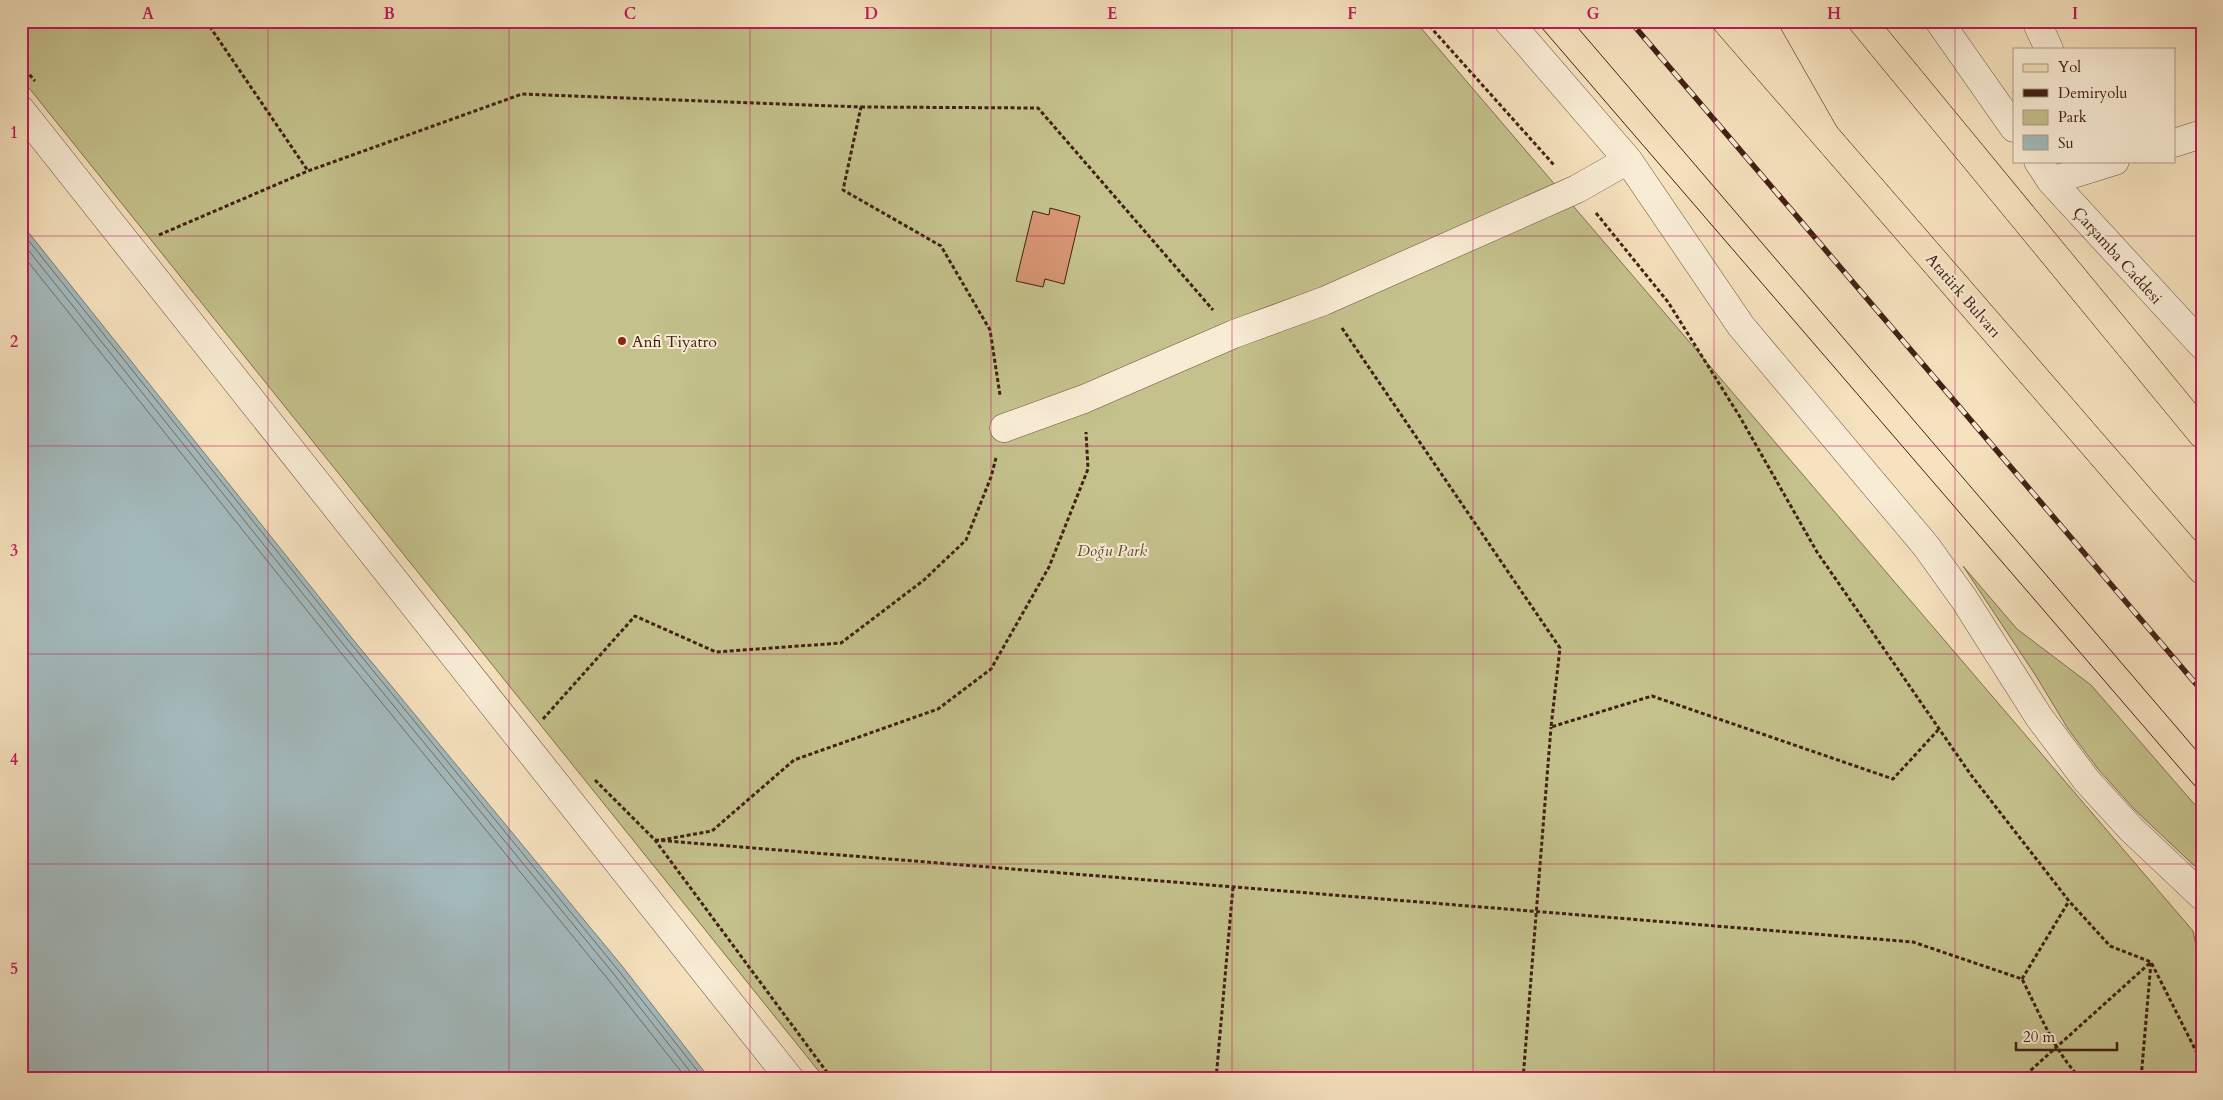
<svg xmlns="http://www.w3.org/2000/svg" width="2223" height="1100" font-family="Cardo,serif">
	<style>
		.green { fill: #c4c18c; stroke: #827050 }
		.water { fill: #a3babd; stroke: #7c7c79 }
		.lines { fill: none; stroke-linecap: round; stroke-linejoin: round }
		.shore { stroke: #726d68; stroke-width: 1 }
		.building { fill: #d69573; stroke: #412014 }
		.street-casing { stroke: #6e503e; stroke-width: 29 }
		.primary-casing { stroke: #412014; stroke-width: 29 }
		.highway-casing { stroke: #412014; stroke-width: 29 }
		.path { stroke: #412014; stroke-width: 3; stroke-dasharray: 4 2.5; stroke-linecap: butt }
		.street { stroke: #f9ecd5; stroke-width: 28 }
		.primary { stroke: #f6e2be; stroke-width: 28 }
		.highway { stroke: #f6e2be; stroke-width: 28 }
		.tram { stroke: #412014; stroke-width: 1 }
		.rail-casing { stroke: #412014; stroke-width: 5.5 }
		.rail { stroke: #f9ecd5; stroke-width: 4; stroke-dasharray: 11; stroke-linecap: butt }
		.grid { fill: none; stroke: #c2185b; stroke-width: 1; stroke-opacity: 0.55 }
		.poi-dot { fill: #8f2418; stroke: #f9ecd5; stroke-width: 2 }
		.labels { text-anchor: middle; stroke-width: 4; stroke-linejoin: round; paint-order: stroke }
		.street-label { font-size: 16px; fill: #412014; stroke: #f9ecd5 }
		.poi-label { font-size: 16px; fill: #412014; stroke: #f9ecd5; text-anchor: start }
		.park-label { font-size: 16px; font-style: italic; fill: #624832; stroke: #f9ecd5 }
		.neatline { fill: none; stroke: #c2185b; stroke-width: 2 }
		.grid-label { font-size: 16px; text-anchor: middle; font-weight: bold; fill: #c2185b }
	</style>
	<rect width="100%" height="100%" fill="#f6e2be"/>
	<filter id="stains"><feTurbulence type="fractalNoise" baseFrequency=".004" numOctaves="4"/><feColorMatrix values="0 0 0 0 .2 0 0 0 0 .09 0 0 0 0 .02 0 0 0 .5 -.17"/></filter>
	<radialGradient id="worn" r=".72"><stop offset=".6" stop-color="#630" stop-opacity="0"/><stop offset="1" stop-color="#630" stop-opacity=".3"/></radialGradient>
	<path class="green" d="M21 21H1415L2193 931 2202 975V1079H825L21 78Z
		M1963 566 2017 629 2091 685 2202 813V873L2135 810 2098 769 2068 729 2036 676Z"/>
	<path class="water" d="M21 223 351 637 622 966 710 1079H21Z"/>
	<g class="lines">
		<path class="shore" d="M21 231 348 640 618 970 704 1079
			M21 241 343 644 613 973 696 1079
			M21 253 337 648 607 978 687 1079"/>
	</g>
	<path class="building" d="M1050 208 1080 216 1064 284 1045 279 1043 287 1016 281 1033 211 1049 215Z"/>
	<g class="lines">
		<defs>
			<path id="street" d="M1508 21 1628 160 1741 326 1926 546 1964 599 2039 717 2087 781 2131 829 2202 896
				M1939 21 2014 128
				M2036 21 2049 49
				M21 110 790 1079
				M2174 143 2202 134
				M2038 161 2051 181 2202 345
				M2051 181 2115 161
				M1004 428 1084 399 1234 334 1324 301 1577 189 1628 160"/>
			<path id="primary" d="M1726 21 2202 570
				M1862 21 2202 434"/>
			<path id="highway" d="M1760 21 1825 135"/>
		</defs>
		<use href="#street" class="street-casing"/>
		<use href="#primary" class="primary-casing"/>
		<use href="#highway" class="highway-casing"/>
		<path class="path" d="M206 21 308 171
			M1425 21 1554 165
			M21 65 35 81
			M861 107 1038 108 1213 310
			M1596 213 1668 302 1740 417 1817 552 1971 775 2069 901 2110 946 2151 962 2202 1063
			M159 235 308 171 522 94 861 107 843 190 941 246 990 330 1000 395
			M1342 328 1560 648 1551 727 1652 696 1893 779 1939 729
			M543 719 635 616 716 652 841 643 924 580 966 540 991 477 996 458
			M595 780 655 840 832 1079
			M655 840 1913 942 2022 979C2040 1014 2054 1051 2081 1079
			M661 840 712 831 794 760 938 709 991 669 1049 567 1088 469 1086 432
			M2022 979 2069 901
			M1216 1079 1233 887
			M1523 1079 1551 727
			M2021 1079 2151 962 2141 1079"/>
		<use href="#street" class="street"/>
		<use href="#primary" class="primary"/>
		<use href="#highway" class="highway"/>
		<path class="tram" d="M1536 21 2202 794
			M1572 21 2202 757"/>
		<defs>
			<path id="rail" d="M1630 21 2202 691"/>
		</defs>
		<use href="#rail" class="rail-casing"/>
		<use href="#rail" class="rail"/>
	</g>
	<path class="grid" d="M268 21V1079M509 21V1079M750 21V1079M991 21V1079M1232 21V1079M1473 21V1079M1714 21V1079M1955 21V1079M21 236H2202M21 446H2202M21 654H2202M21 864H2202"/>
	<circle class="poi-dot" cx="622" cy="341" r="5"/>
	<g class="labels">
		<g class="street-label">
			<text transform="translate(2118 255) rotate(48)" y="6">Çarşamba Caddesi</text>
			<text transform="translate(1964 295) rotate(49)" y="6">Atatürk Bulvarı</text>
		</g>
		<g class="poi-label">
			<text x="632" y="347">Anfi Tiyatro</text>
		</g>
		<g class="park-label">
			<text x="1112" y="556">Doğu Park</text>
		</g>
	</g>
	<rect width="2223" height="1100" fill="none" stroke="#f6e2be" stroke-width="55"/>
	<rect x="2013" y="48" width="162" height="115" fill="#f9ecd5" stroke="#af9a88"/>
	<rect x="2023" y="64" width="25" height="8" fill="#f6e2be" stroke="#af9a88"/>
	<text x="2058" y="72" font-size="15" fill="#412014">Yol</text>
	<rect x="2023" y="89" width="25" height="8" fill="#412014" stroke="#af9a88"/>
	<text x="2058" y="98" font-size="15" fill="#412014">Demiryolu</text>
	<rect x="2023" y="110" width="25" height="15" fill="#c4c18c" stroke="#af9a88"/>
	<text x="2058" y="122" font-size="15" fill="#412014">Park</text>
	<rect x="2023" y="135" width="25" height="15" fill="#a3babd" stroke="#af9a88"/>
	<text x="2058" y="148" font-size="15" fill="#412014">Su</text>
	<path d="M2016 1042v8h101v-8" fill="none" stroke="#412014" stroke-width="2.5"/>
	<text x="2023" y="1042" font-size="15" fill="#412014" stroke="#f9ecd5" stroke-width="4" paint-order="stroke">20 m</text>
	<rect x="28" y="28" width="2168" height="1044" class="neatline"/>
	<g class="grid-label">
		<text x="148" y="19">A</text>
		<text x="389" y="19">B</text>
		<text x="630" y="19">C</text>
		<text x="871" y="19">D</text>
		<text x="1112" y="19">E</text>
		<text x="1352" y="19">F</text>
		<text x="1593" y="19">G</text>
		<text x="1834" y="19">H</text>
		<text x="2075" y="19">I</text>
		<text x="14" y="138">1</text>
		<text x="14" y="347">2</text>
		<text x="14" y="556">3</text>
		<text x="14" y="765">4</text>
		<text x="14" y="974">5</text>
	</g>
	<rect width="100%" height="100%" filter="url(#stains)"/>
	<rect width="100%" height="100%" fill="url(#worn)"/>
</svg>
